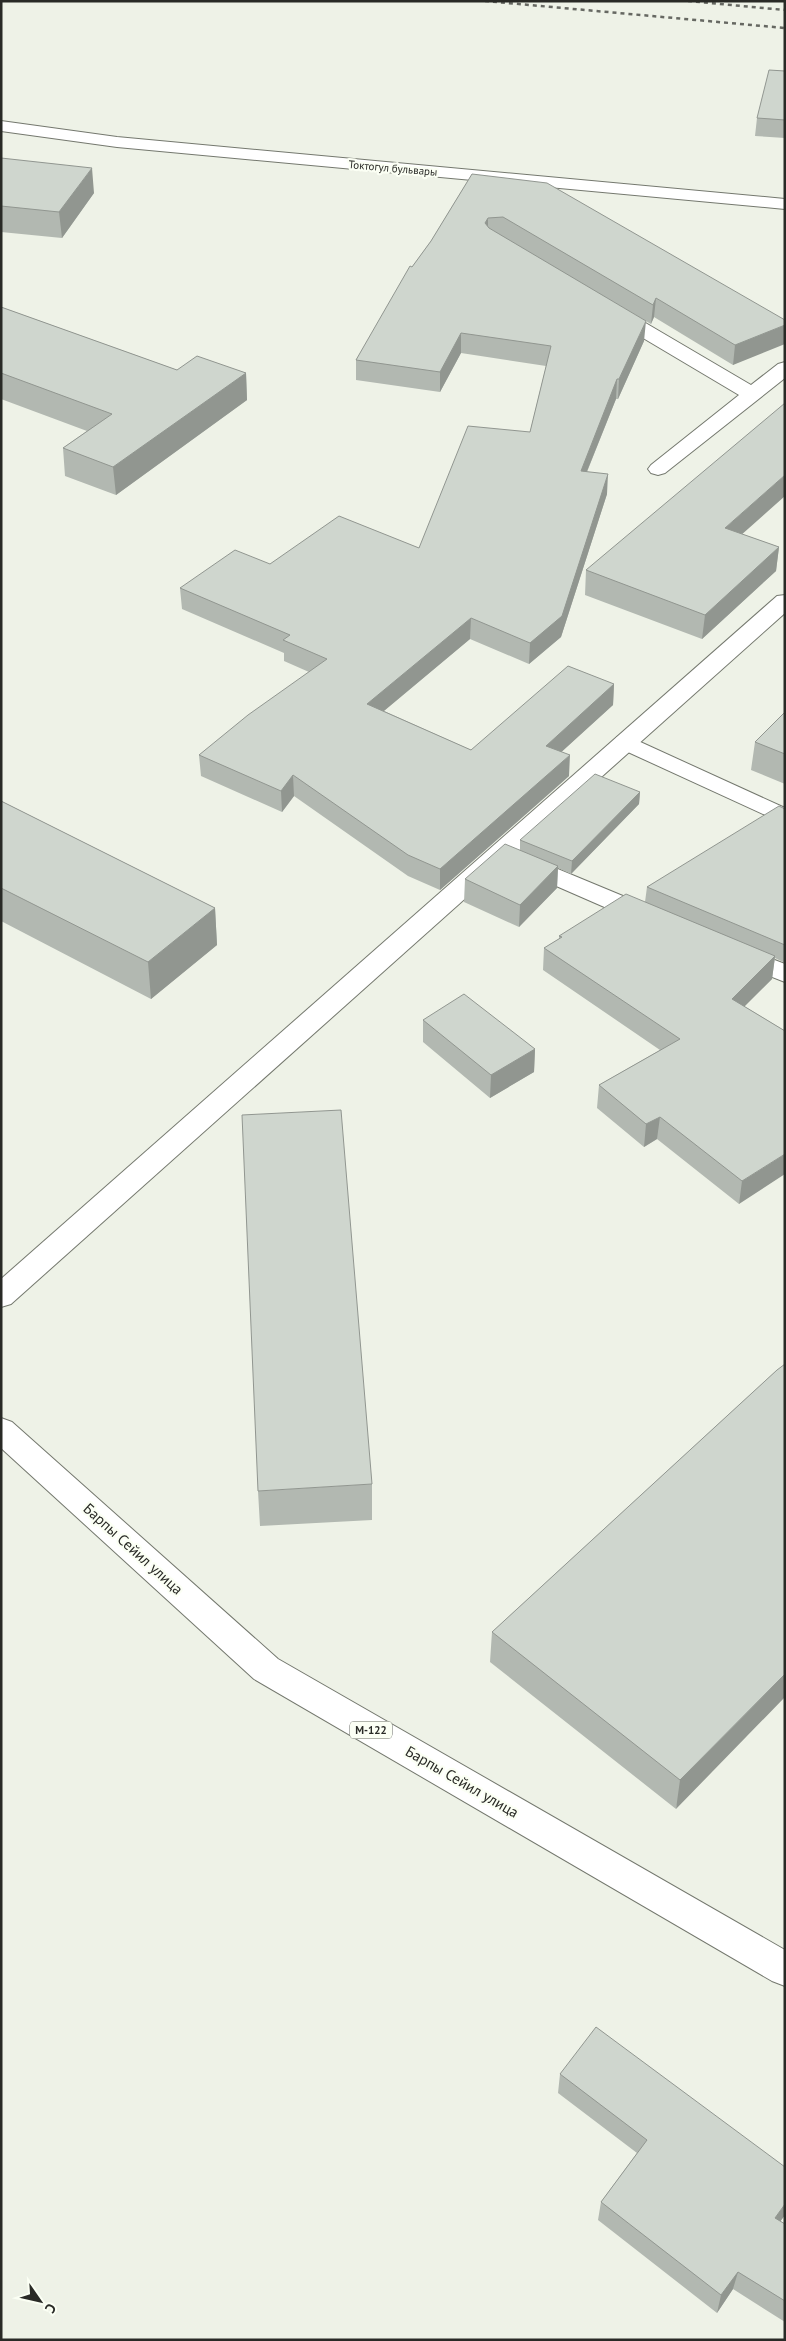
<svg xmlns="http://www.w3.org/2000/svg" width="786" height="2341" font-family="'PT Sans',sans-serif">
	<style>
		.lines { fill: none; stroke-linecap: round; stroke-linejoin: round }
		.service-casing { stroke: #74786e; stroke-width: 2 }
		.minor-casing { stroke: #74786e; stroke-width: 2 }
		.tertiary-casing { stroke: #74786e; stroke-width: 2 }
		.primary-casing { stroke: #74786e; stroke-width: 2 }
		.service { fill: #fff; fill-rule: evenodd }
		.minor { fill: #fff; fill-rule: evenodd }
		.tertiary { fill: #fff; fill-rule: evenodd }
		.primary { fill: #fff; fill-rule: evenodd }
		.rail { stroke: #666862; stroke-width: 2.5; stroke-dasharray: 4 4; stroke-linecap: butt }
		.wall { fill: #b2b8b1 }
		.shaded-wall { fill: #919690 }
		.building { fill: #cfd6ce; stroke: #919690 }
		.labels { text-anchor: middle; stroke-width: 4.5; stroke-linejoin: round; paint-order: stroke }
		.far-street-label { font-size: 11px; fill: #292a26; stroke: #fbfff4 }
		.shield { fill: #fbfff4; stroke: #686a64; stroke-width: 1 }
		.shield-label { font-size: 11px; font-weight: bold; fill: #292a26 }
		.near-street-label { font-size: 15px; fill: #292a26; stroke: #fbfff4 }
	</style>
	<rect width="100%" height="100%" fill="#eef2e7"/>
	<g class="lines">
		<defs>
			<path id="service" d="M613 306 620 308 751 385 778 364 785 362V378L665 473 658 475 651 473 648 469 651 465 739 395 606 316 604 312 606 308Z
				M625 735 785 808V824L617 747 613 742 617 737Z
				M524 855 659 911 662 917 659 923 650 925 641 923 515 868 512 863 515 858Z
				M738 946 785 964V982L729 960 725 954 729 948Z"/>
			<path id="minor" d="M785 595V613L11 1304 1 1307V1279L777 596Z"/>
			<path id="tertiary" d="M1 121 117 137 785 199V209L117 147 1 131Z"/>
			<path id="primary" d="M1 1418 12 1422 278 1659 785 1950V1986L772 1981 254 1679 1 1448Z"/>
		</defs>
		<use href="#service" class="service-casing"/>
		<use href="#minor" class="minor-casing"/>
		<use href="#tertiary" class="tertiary-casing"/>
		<use href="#primary" class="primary-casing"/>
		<use href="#service" class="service"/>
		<use href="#minor" class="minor"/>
		<use href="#tertiary" class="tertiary"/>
		<use href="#primary" class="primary"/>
		<path class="rail" d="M485 1 785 28
			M688 1 785 10"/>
	</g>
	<path class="wall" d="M785 71V138L755 136 757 118Z
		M1 158 94 193 62 238 1 232Z
		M472 174 785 320 733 365 654 317 651 324 605 297 644 341 618 399H616L587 472 607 494 561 637 529 664 470 639 384 711 471 750 614 684 613 705 561 752 569 776 440 890 408 876 294 796 282 812 201 776 199 755 309 672 284 661V653L182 609 180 588 270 564 419 548 530 432 546 366 461 353 440 392 356 380V360L412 267 431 241Z
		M1 307 177 370 246 373 247 400 116 495 65 476 63 448 87 431 1 399Z
		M742 534 779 547 776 571 702 639 585 595 586 570Z
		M785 712V784L751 770 755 742Z
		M640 792 639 804 571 874 558 868 557 888 519 927 464 902 465 879 520 850V840Z
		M1 801 215 908 217 945 151 999 1 921Z
		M785 809V963L775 958 772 979 744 1006 785 1031 739 1204 657 1139 644 1147 597 1108 599 1085 660 1050 543 970 544 948 559 939V936L645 902 647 887Z
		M423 1020 535 1049 534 1072 490 1098 423 1042Z
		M777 1370 676 1809 490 1662 492 1632Z
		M372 1484V1520L260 1526 258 1491Z
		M560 2074 785 2215 780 2221 785 2224V2322L733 2289 717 2313 598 2220 601 2202 637 2153 558 2093Z"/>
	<path class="shaded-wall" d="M92 168 94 193 62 238 59 212Z
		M488 218V237L485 223Z
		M656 298 654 317 651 324 653 305Z
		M646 321 644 341 618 399 619 379Z
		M785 325V344L733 365 735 345Z
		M461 333V353L440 392V372Z
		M246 373 247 400 116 495 113 467Z
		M617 379 616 399 579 491 581 471Z
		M608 474 607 494 561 637 529 664 530 643Z
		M785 475V496L722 552 725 528Z
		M779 547 776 571 702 639 705 615Z
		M471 618 470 639 367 725V704Z
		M614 684 613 705 545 767 546 746Z
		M570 755 569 776 440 890V869Z
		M293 775 294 796 282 812 281 791Z
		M640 792 639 804 571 874 572 861Z
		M558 866 557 888 519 927 520 905Z
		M215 908 217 945 151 999 148 962Z
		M775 956 772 979 729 1022 732 999Z
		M535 1049 534 1072 490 1098 491 1075Z
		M660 1117 657 1139 644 1147 646 1124Z
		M785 1154V1174L739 1204 742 1181Z
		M785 1674V1697L676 1809 680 1780Z
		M785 2204V2215L770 2236 775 2218Z
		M738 2272 733 2289 717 2313 721 2295Z"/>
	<path class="building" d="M769 70 785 71V120L757 118Z
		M1 158 92 168 59 212 1 206Z
		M472 174 547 183 785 320V325L735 345 656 298 653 305 503 217 488 218 485 223 489 228 646 321 619 379H617L581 471 608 474 562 616 530 643 471 618 367 704 471 750 568 666 614 684 546 746 570 755 440 869 408 855 293 775 281 791 199 755 248 715 327 659 283 640 290 635 180 588 235 550 270 564 339 516 419 548 468 426 530 432 551 346 461 333 440 372 356 360 410 266 412 267 431 241Z
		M1 307 177 370 197 356 246 373 113 467 63 448 112 414 1 373Z
		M785 403V475L725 528 779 547 705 615 586 570Z
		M785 712V754L755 742Z
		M595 774 640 792 572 861 520 840Z
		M1 801 215 908 148 962 1 888Z
		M779 806 785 809V945L647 887Z
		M505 844 558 866 520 905 465 879Z
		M626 894 775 956 732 999 785 1031V1154L742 1181 660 1117 646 1124 599 1085 680 1039 544 948 562 937 559 936Z
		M464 994 535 1049 491 1075 423 1020Z
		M341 1110 372 1484 258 1491 242 1115Z
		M785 1364V1674L680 1780 492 1632 777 1370Z
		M596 2027 785 2167V2204L775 2218 785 2224V2301L738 2272 721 2295 601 2202 647 2140 560 2074Z"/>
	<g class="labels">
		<g class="far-street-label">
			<text transform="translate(393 168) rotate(5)" y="4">Токтогул бульвары</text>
		</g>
		<rect class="shield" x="350" y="1721.5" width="42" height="17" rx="4"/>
		<g class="shield-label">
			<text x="371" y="1734">М-122</text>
		</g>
		<g class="near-street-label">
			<text transform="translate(133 1549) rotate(42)" y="5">Барпы Сейил улица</text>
			<text transform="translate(462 1782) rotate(30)" y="5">Барпы Сейил улица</text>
		</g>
	</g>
	<rect width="786" height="2341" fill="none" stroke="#292a26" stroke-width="5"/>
	<g transform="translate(40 2301) rotate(124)" stroke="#fbfff4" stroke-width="4" paint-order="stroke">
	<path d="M0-4L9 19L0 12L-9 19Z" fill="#292a26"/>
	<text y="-8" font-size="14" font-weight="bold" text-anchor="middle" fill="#292a26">С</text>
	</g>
</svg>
